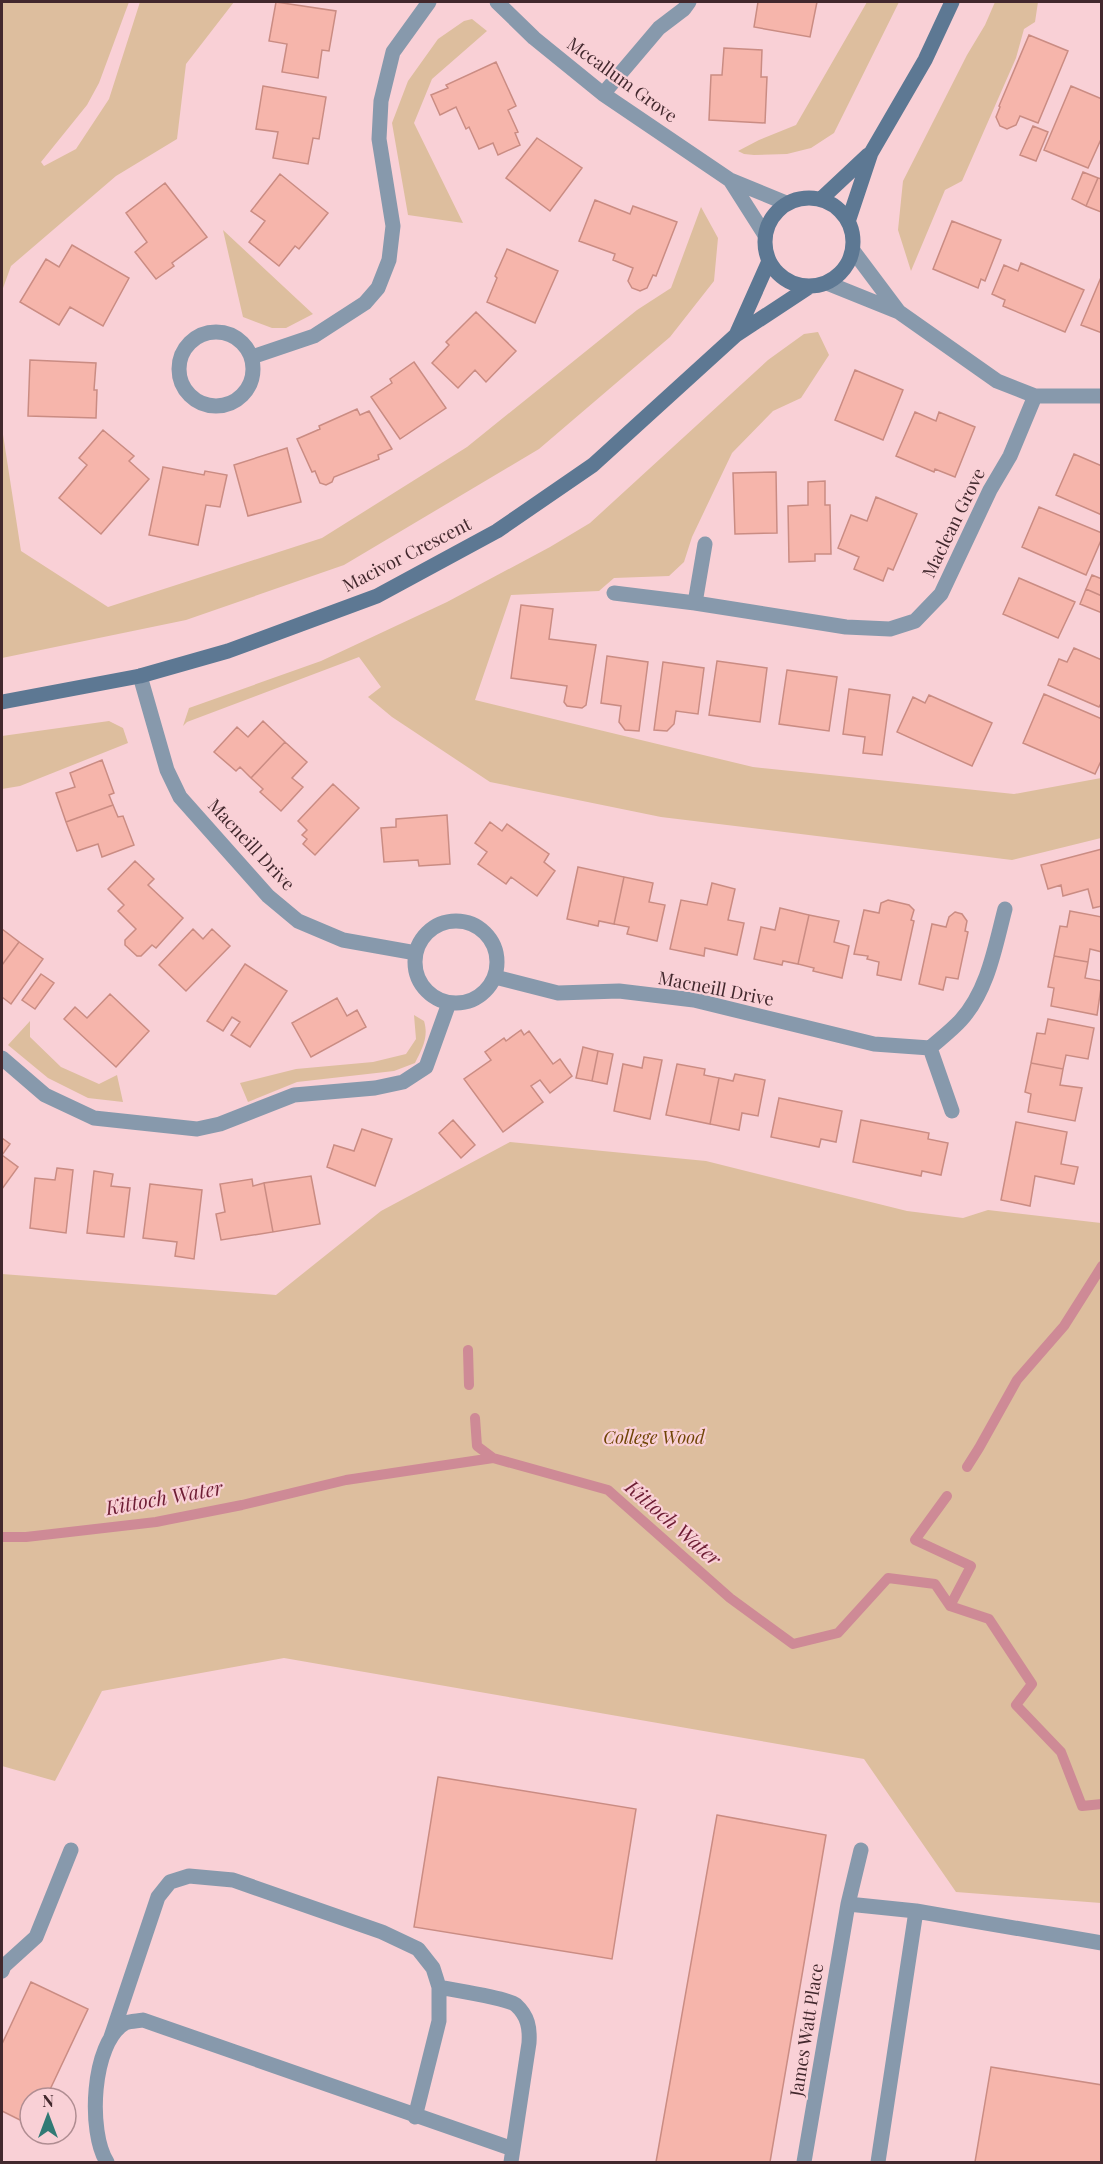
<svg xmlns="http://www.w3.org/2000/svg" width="1103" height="2164" font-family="'Playfair Display',serif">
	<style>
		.green { fill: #ddbe9e }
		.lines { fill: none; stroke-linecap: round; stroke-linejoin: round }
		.stream { stroke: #ce8a96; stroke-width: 10 }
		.building { fill: #f6b5ab; stroke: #ca8c83; stroke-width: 1.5 }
		.lane { stroke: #8799ac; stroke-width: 15 }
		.street { stroke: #8799ac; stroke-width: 15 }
		.secondary { stroke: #5d7893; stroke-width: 15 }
		.labels { text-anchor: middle; stroke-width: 4.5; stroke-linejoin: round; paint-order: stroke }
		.street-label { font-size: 18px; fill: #42282d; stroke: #f9d0d6 }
		.park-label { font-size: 18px; font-style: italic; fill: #704506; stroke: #f9d0d6 }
		.water-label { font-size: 20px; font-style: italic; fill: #6e1d34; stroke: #f9d0d6 }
	</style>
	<rect width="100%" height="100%" fill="#f9d0d6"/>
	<path class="green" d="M2 2H129L99 83 87 105 41 162 44 166 76 149 109 99 140 2H234L186 64 177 139 116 176 11 266 2 291Z
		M867 2H899L834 133 811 148 787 154 754 155 744 154 738 151 759 140 796 125Z
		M995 2H1038L1035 22 1024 29 1016 58 962 181 945 190 911 271 898 230 903 181 967 55 985 25Z
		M472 19 487 31 432 79 414 123 463 223 408 215 392 123 408 81 438 39 464 21Z
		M701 207 718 238 714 281 670 337 539 449 344 565 186 620 2 658V428L21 551 108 607 322 538 467 447 637 310 671 288Z
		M223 230 313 314 286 328H272L243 317Z
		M818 332 829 355 801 398 773 411 732 453 692 537 684 562 669 576 614 578 599 591 511 595 475 700 753 767 1014 794 1101 778V838L1012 860 661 817 490 782 392 717 368 697 381 687 359 657 187 722 183 726 189 708 321 661 447 602 550 547 590 523 768 360 804 334Z
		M109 721 123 728 128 743 20 786 2 789V736Z
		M414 1015 424 1021C429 1037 422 1049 415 1063L394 1071 297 1082 248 1102 240 1083 296 1069 373 1062 406 1054 416 1039Z
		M30 1021V1037L61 1067 99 1084 117 1075 123 1102 88 1098 48 1078 8 1045Z
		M510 1142 706 1161 907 1211 963 1218 988 1210 1101 1223V1903L956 1892 864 1759 284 1658 102 1691 55 1781 2 1766V1274L276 1295 381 1211Z"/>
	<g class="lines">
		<path class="stream" d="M468 1350 469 1385
			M475 1418 477 1446 493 1458
			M967 1467 979 1448 1017 1380 1064 1326 1102 1266
			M947 1496 915 1540 971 1566 950 1606
			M2 1537H26L156 1522 242 1505 346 1480 493 1458 608 1490 730 1598 793 1644 838 1633 888 1578 935 1584 950 1606 989 1619 1032 1684 1016 1705 1061 1752 1082 1806 1102 1804"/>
	</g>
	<path class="building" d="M276 2 336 11 329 51 322 50 318 78 282 72 287 44 269 41Z
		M758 2H817L810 37 754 27Z
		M1029 35 1068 51 1038 123 1020 116 1016 125 1007 129 1000 126 996 117 1000 107 999 106Z
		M724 48 762 50 761 77H767L765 123 709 120 711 75H722Z
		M496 62 516 106 508 110 518 132 515 133 520 145 498 155 493 143 479 149 469 127 466 129 456 107 440 115 431 95 448 88 446 85Z
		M263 86 326 97 319 139 313 138 308 164 273 158 278 132 256 129Z
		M1071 86 1102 99V137L1088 168 1044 150Z
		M1033 126 1048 132 1036 161 1020 155Z
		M537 138 582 168 550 211 506 178Z
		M1083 172 1098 178 1086 206 1072 199Z
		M280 174 328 213 299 249 295 246 279 266 249 242 265 221 251 211Z
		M1098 178 1102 179 1101 212 1086 206Z
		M165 183 207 237 172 263 174 266 156 279 135 252 147 242 126 213Z
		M595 200 630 214 633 206 677 222 656 276 653 275 647 288 640 291 632 288 628 281 633 268 613 260 615 254 579 241Z
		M952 221 1001 240 985 281 981 279 978 288 933 269Z
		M72 245 129 278 103 326 70 307 59 325 20 302 46 259 59 267Z
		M507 249 558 271 535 323 487 302 497 278 495 276Z
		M1021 263 1084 290 1065 332 1003 306 1005 300 992 294 1004 265 1018 271Z
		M1102 275V333L1081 325Z
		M476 312 516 351 486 382 475 370 458 388 432 363 449 345 446 342Z
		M30 360 96 363 94 390H97L96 418 28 416Z
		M414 362 446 408 400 439 371 397 392 383 390 379Z
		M855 370 903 390 883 440 835 420Z
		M357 409 360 415 369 411 392 449 378 455 379 459 334 477 332 482 326 485 320 483 315 471 312 472 297 439 320 429 319 426Z
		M915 412 936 421 939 412 975 427 955 477 935 469 934 472 896 456Z
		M103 430 134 456 129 461 149 479 101 534 59 498 87 465 79 458Z
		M287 448 301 502 248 516 234 465Z
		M1074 454 1102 466V515L1056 495Z
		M163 467 204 475 205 471 227 475 220 507 206 505 198 545 149 535Z
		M776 472 777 533 735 534 733 473Z
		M825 481V505H830L831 554H815V561L789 562 788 506 808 505V482Z
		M876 497 917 514 893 570 888 568 883 581 854 569 859 557 838 548 851 515 867 521Z
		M1039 507 1102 533V538L1086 575 1022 547Z
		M1092 575 1102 579V596L1086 589Z
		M1019 578 1075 602 1058 638 1003 614Z
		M1086 589 1102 596V613L1080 604Z
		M521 605 553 609 549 639 596 645 586 705 582 708 567 706 564 702 567 686 511 678Z
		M1074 648 1102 660V702L1099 707 1048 685 1059 659 1067 662Z
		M607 656 648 662 639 731 625 730 619 722 621 706 601 703Z
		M717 661 767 668 760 722 709 715Z
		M663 662 704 668 698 714 676 711 674 724 667 731 654 730Z
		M787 670 837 677 829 731 779 724Z
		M849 689 890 695 882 755 863 753 865 737 843 734Z
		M1044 694 1102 719V759L1095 774 1023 743Z
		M929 695 992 723 972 766 897 732 913 697 925 703Z
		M263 721 285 742 251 778 240 767 236 771 214 752 237 727 248 737Z
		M285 742 307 762 292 778 303 787 281 811 260 792 263 789 251 778Z
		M102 760 114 793 109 795 113 805 66 822 56 793 75 787 70 773Z
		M333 784 359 808 315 855 303 844 307 839 302 835 307 830 298 821Z
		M113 805 118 817 123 816 134 845 102 857 98 844 77 851 66 822Z
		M447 815 450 864 419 866 418 860 384 862 381 828 396 827V819Z
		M490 822 502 831 507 824 549 854 544 862 555 871 537 896 511 877 506 884 478 864 487 852 475 843Z
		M1102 849V906L1093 908 1088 889 1063 896 1061 885 1048 889 1041 865Z
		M135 861 154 879 148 885 183 918 156 948 152 945 141 956H137L125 945V940L136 929 118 911 124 905 108 889Z
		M578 867 624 877 614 924 599 921 598 926 567 919Z
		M624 877 653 883 649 902 665 905 657 941 627 934 629 927 614 924Z
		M712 883 735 889 728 920 744 923 737 955 705 948 704 956 670 949 681 900 707 905Z
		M888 900 909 905 914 910 911 920 914 921 901 980 877 975 879 962 867 959 868 956 854 954 864 910 879 913 881 903Z
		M780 908 809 915 798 964 783 961 782 965 754 959 761 927 775 930Z
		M1070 911 1102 917V952L1090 949 1088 962 1054 956 1060 926 1067 927Z
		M955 912 962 914 967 921 965 931 968 932 958 979 946 977 943 990 919 984 932 924 946 927 949 917Z
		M809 915 839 921 834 942 849 946 842 978 813 971 814 968 798 964Z
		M2 929 19 942 2 965Z
		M193 929 203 939 212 929 230 946 186 991 159 965Z
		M19 942 43 959 11 1004 2 997V965Z
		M1054 956 1088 962 1085 978 1102 981 1097 1015 1051 1006 1054 988 1048 987Z
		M245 964 287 991 250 1047 231 1035 240 1022 232 1017 223 1031 207 1021Z
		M41 974 54 983 35 1009 22 1000Z
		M110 994 149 1031 116 1067 64 1019 75 1007 87 1018Z
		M337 998 347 1016 357 1010 366 1027 311 1057 292 1023Z
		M1048 1019 1094 1028 1088 1059 1066 1055 1063 1069 1031 1063 1037 1033 1045 1034Z
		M521 1030 524 1035 529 1031 553 1064 560 1059 572 1076 550 1093 540 1080 531 1086 543 1102 503 1132 464 1079 491 1060 485 1052 504 1038 506 1041Z
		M583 1047 598 1051 592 1081 576 1078Z
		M598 1051 613 1054 607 1084 592 1081Z
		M644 1057 662 1060 650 1119 614 1111 623 1064 642 1068Z
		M1031 1063 1063 1069 1060 1085 1082 1088 1075 1121 1028 1112 1031 1094 1025 1092Z
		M677 1064 705 1069 704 1075 719 1078 710 1124 666 1115Z
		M735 1074 765 1080 758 1116 742 1113 739 1130 710 1124 719 1078 733 1081Z
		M779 1098 842 1111 836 1142 821 1139 819 1147 771 1137Z
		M453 1120 475 1145 461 1158 439 1133Z
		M861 1120 929 1133 928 1139 948 1143 941 1175 922 1171 921 1176 853 1162Z
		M1016 1122 1067 1132 1061 1164 1078 1167 1074 1184 1035 1176 1030 1206 1001 1200Z
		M362 1129 392 1139 375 1186 327 1167 334 1145 354 1151Z
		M2 1138 10 1144 2 1155 18 1167 2 1189Z
		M57 1168 73 1170 66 1233 30 1228 35 1178 55 1180Z
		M94 1171 113 1174 111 1186 130 1188 124 1237 87 1233Z
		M311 1176 320 1224 273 1232 264 1183Z
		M252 1179 253 1186 264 1183 273 1232 221 1240 216 1214 225 1212 220 1184Z
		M150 1184 202 1190 194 1259 175 1256 177 1242 143 1238Z
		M438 1777 636 1809 612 1959 414 1927Z
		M717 1815 826 1835 770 2162H656Z
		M31 1982 88 2009 46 2098H30V2125L2 2111V2044Z
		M991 2067 1102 2085V2162H975Z"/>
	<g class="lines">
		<path class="lane" d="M2 1971 4 1966 36 1937 71 1850
			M439 1987C453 1990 507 1998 516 2005 528 2016 530 2028 529 2043L511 2162
			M111 2037 158 1897 170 1882 189 1876 233 1880 382 1932 418 1949 433 1968 439 1987V2021L415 2117
			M107 2162C88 2133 91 2043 125 2023 130 2021 138 2021 143 2020L513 2149"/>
		<path class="street" d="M497 2 534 38 603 94 730 180 786 203
			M603 94 659 28 684 9 689 2
			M730 180 765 235
			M854 252 899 312
			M827 283 899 312 997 381 1035 396H1102
			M179 369a37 37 0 1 1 74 0a37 37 0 1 1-74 0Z
			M252 357 314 336 365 303 378 288 389 260 393 226 379 139 381 101 393 52 429 2
			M614 593 695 603 846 627 890 629 915 621 941 594 990 490 1010 456 1035 396
			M695 603 705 544
			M140 676 167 770 180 797 268 896 298 921 343 940 416 953
			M415 962a41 41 0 1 1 82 0a41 41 0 1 1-82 0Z
			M495 977 558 993 619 991 694 1000 874 1044 930 1048C940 1039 952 1030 961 1020 988 990 995 947 1005 909
			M930 1048 952 1111
			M2 1058 45 1095 94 1118 197 1129 220 1124 294 1095 375 1088 403 1082 426 1067 449 1003
			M848 1904 916 1911 1102 1943
			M804 2162 848 1904 861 1850
			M878 2162 916 1911"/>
		<path class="secondary" d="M765 242a44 44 0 1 1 88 0a44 44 0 1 1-88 0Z
			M821 199 868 155
			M849 219 871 153 925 60 952 2
			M736 335 769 261
			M2 702 140 676 228 651 377 596 497 531 593 465 736 335 809 287"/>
	</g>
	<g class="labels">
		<g class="street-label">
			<text transform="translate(622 80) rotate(36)" y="6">Mccallum Grove</text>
			<text transform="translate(954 523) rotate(-64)" y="6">Maclean Grove</text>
			<text transform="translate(407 555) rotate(-27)" y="6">Macivor Crescent</text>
			<text transform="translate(251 845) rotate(47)" y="6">Macneill Drive</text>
			<text transform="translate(716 989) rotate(11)" y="6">Macneill Drive</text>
			<text transform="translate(807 2030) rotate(-81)" y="6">James Watt Place</text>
		</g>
		<g class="park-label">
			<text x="654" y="1444">College Wood</text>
		</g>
		<g class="water-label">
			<text transform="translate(164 1498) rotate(-10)" y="7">Kittoch Water</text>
			<text transform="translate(673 1523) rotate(41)" y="7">Kittoch Water</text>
		</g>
	</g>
	<rect width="1103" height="2164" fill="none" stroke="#42282d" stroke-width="6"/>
	<g transform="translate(48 2116)"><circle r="28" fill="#f9d0d6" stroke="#b08d92" stroke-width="1.5"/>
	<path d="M0-4.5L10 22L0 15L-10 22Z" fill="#327a75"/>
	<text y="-9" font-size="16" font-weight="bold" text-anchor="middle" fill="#42282d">N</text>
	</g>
</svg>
